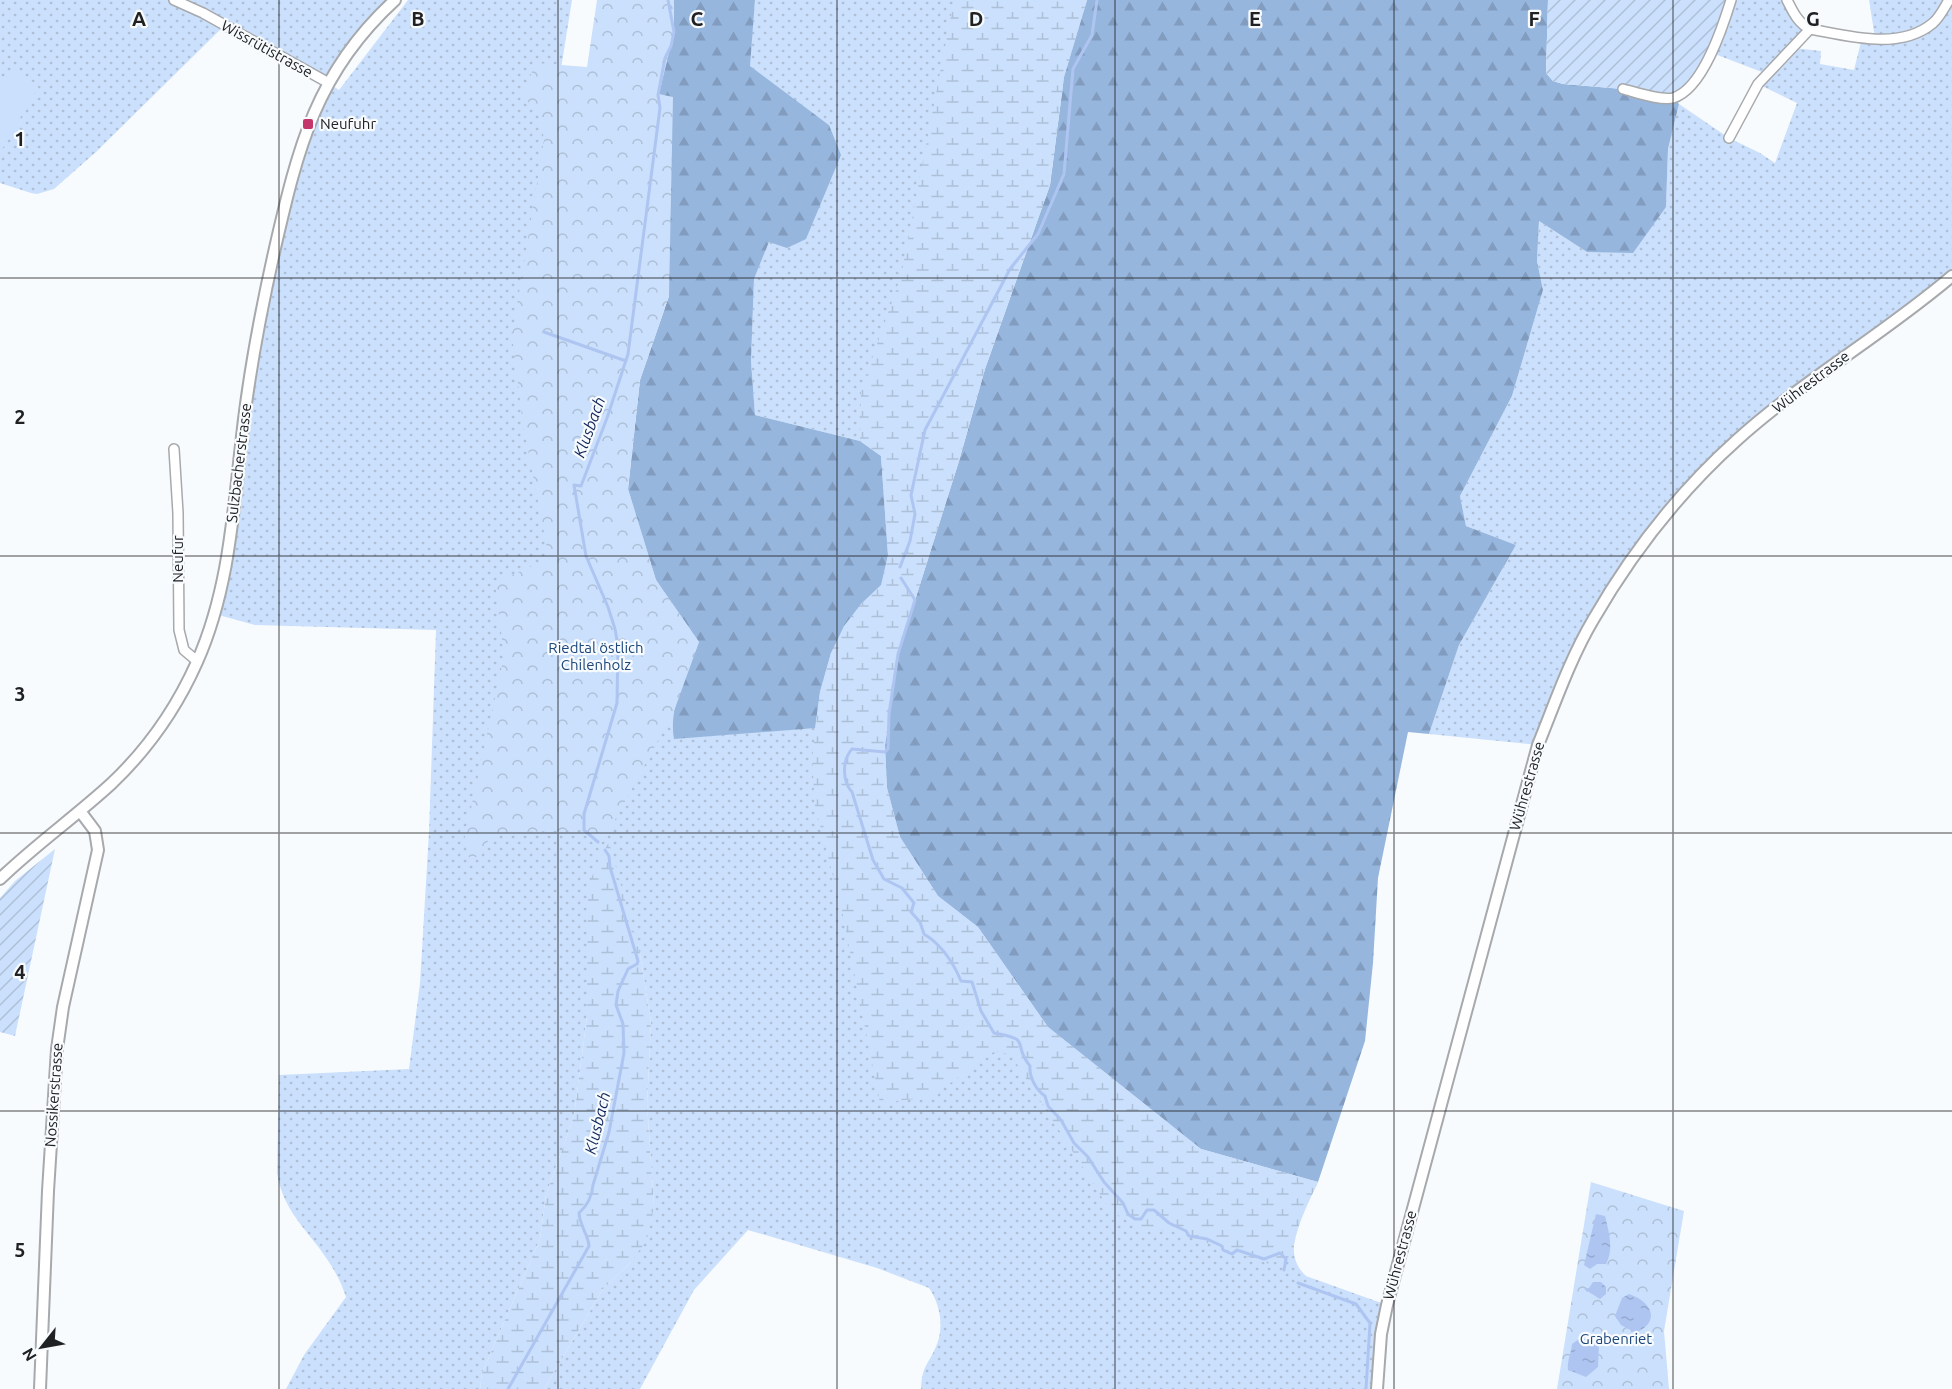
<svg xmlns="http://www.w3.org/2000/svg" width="1952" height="1389" font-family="Ubuntu,sans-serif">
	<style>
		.grass { fill: url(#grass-dots) }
		.forest { fill: url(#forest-firs) }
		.wetland { fill: url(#wetland-marsh) }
		.park { fill: url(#park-crowns) }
		.garden { fill: url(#garden-furrows) }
		.pitch { fill: #cbe0fc }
		.water { fill: url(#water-ripples) }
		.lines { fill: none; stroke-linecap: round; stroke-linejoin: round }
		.stream { stroke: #aec5f2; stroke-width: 3 }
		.minor-casing { stroke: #a7a9ac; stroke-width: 12 }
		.tertiary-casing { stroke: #a7a9ac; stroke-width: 14 }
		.minor { stroke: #fff; stroke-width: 9 }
		.tertiary { stroke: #fff; stroke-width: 10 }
		.grid { fill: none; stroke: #202122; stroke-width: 1.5; stroke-opacity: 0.55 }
		.poi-dot { fill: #c3376a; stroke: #f8fbfe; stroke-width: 2 }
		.labels { text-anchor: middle; stroke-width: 4.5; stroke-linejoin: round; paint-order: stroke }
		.street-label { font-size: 15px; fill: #202122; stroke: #f8fbfe }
		.poi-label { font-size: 15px; fill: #202122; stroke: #f8fbfe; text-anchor: start }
		.park-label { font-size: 15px; fill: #1d477a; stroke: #f8fbfe }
		.water-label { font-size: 16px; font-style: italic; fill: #0e2558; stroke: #f8fbfe }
		.grid-label { font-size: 20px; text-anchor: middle; font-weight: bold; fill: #202122; stroke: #f8fbfe; stroke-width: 4.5; stroke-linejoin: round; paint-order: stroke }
	</style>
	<defs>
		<pattern id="grass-dots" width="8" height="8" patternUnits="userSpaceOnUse" patternTransform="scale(1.5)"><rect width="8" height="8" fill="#cbe0fc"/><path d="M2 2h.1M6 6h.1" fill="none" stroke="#aec0d8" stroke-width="1.8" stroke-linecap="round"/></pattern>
		<pattern id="forest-firs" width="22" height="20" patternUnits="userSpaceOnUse" patternTransform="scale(1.5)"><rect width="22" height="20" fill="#96b6de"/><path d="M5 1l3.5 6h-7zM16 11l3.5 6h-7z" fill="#819cbe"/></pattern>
		<pattern id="wetland-marsh" width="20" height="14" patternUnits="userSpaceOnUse" patternTransform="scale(1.5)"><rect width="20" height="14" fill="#cbe0fc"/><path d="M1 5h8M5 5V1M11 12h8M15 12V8" fill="none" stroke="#aec0d8"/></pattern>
		<pattern id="park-crowns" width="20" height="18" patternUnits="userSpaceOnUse" patternTransform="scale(1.5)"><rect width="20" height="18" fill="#cbe0fc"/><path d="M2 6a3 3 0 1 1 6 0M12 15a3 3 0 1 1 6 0" fill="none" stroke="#aec0d8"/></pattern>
		<pattern id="garden-furrows" width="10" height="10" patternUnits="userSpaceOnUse" patternTransform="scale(1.5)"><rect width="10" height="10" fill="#cbe0fc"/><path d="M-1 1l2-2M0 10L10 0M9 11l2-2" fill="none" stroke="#aec0d8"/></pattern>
		<pattern id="water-ripples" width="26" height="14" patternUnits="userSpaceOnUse" patternTransform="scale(1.5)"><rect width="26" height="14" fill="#aec5f2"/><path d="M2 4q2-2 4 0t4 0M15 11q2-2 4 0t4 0" fill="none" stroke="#95a9cf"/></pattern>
	</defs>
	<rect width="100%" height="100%" fill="#f8fbfe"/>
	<path class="grass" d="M0 0H395L328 83 339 90 408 0H572L539 206 628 489 860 441 755 415 751 361 754 279 769 242 829 125 749 66 755 0H1087L985 369 898 654 1201 1149 1318 1182C1305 1211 1278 1250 1306 1276L1387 1305 1377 1389H921C922 1364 930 1363 937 1344 944 1326 940 1304 929 1288L877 1268 748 1230 694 1290 640 1389H544L603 1289 630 1263 654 1206 647 1104 651 1022 640 954 587 1016 574 1116 546 1195 540 1239 482 1373 480 1389H286L304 1355 346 1297C343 1289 340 1280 335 1272 315 1235 284 1217 277 1173L279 1075 409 1069 420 983 429 832 436 630 255 625 215 614 240 457 285 202 327 83 225 25 96 152 54 189 37 194 31 193 0 183Z
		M1731 0H1789L1810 29 1794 48 1821 51 1820 64 1854 70 1862 38H1875L1869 0H1952V276L1793 395 1678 501 1593 620 1538 745 1429 734 1459 645 1516 545 1466 526 1460 496 1512 396 1543 290 1537 261 1539 221 1587 252 1666 207 1668 149 1679 104 1729 138 1760 153 1775 163 1797 103 1758 84 1767 74 1712 53Z"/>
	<path class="forest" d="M672 0H755L750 66 829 125 841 155 806 239 787 248 769 242 754 279 751 361 755 415 860 441 881 456 888 555 881 585 861 604 831 653 820 692 815 728 674 739C668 708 688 671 699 642L656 580 628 489 640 380 669 296 567 84Z
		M1087 0H1548L1546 73 1553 81 1563 84 1623 89 1674 98 1679 104 1668 149 1666 207 1633 253 1587 252 1539 221 1537 261 1543 290 1512 396 1460 496 1466 526 1516 545 1459 645 1429 734 1408 732 1378 878 1373 963 1365 1041 1318 1182 1201 1149 1048 1027 978 927 938 896 900 837 887 788 885 746 898 654 959 461 985 369 1050 185 1064 77Z"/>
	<path class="wetland" d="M954 0H1087L1064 77 1050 185 985 369 959 461 898 654 885 746 887 788 900 837 938 896 978 927 1048 1027 1201 1149 1318 1182C1307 1206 1294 1230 1293 1256L1269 1264 1172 1231 1140 1229 1110 1210 1011 1055 995 1051 931 1097 880 1103 842 911 815 806 812 759 820 692 831 653 844 626 861 604 882 585 888 555 881 456 860 441 861 390 901 276Z
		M609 842 640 954 651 1022 647 1104 654 1206 647 1240 630 1263 603 1289 544 1389H480L482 1373 540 1239 546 1195 574 1116 587 1016 588 889 596 865Z"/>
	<path class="park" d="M597 0H674V32L659 94 673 97 669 296 640 380 628 489 656 580 699 642 674 711 610 829 598 842 584 830 494 833 471 864 464 841 504 656 495 583 549 558 523 424 512 336 544 140 540 115 522 95 536 63 587 67Z
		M1591 1182 1684 1211 1664 1331 1669 1389H1557Z"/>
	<path class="garden" d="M1548 0H1731L1700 73 1674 98 1623 89 1563 84 1553 81 1546 73Z
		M55 849 15 1036 0 1032V898L15 881Z"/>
	<path class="pitch" d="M11 71 39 85 0 153V89Z"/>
	<path class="water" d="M1596 1214 1605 1216C1609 1232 1614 1249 1606 1264H1597L1590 1269 1584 1265Z
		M1593 1282H1601L1606 1287V1294L1600 1299 1584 1289 1589 1288Z
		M1629 1294C1652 1302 1661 1321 1636 1333L1621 1325 1615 1316 1622 1298Z
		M1579 1339H1590L1599 1343 1598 1367 1586 1377 1568 1370C1567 1360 1571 1354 1572 1344Z"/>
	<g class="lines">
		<path class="stream" d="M544 332 626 361
			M900 567 910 541 915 514 911 495 925 430 1010 269 1038 234 1064 174 1073 69 1092 35 1097 0
			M901 578 915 600 898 654 889 714 888 749 885 752 852 749C842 760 842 781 852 792L873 860 884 879 902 888 914 903 911 912 920 922 924 934C942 945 953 962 961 981L972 982 981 1011 994 1033C1034 1040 1011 1043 1030 1066 1029 1077 1036 1090 1045 1096L1048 1106 1061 1120 1074 1143 1088 1157 1104 1182 1123 1203 1128 1214 1135 1219H1141L1147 1210H1154L1169 1223 1186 1231 1189 1236 1207 1239 1222 1246 1223 1250 1232 1254 1237 1250 1264 1259 1280 1253 1286 1259 1284 1270
			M598 842 584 830V814L617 703 618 646 615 629 608 607 586 556 574 485 581 486 607 418 628 354 660 108 658 95 665 58 671 46 674 32 668 0
			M1298 1283 1356 1304 1370 1323 1366 1389
			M508 1389 589 1246C588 1234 580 1227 579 1213 588 1205 592 1197 593 1185L609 1132 624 1053 623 1024 616 1005 618 991 628 969 637 964 638 961 610 867 609 856 605 850"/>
		<defs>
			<path id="minor" d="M174 0 203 13 327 82
				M1787 0C1793 12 1798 23 1810 29 1848 36 1900 51 1933 23 1940 17 1944 8 1949 0
				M1623 89C1635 92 1661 101 1673 98 1703 89 1723 26 1731 0
				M1729 138 1758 84 1810 29
				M174 449 178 513 179 630 184 650 197 661"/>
			<path id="tertiary" d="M0 879C35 845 75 817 111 784 147 750 177 707 197 662 229 590 233 513 242 436 249 373 261 310 275 248 298 148 316 72 395 0
				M40 1389 48 1191 57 1049 63 1007 98 850 95 831 80 811
				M1377 1389 1381 1334 1387 1305 1538 745C1555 703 1570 659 1593 620 1631 554 1681 490 1738 439 1805 379 1884 334 1952 276"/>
		</defs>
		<use href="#minor" class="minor-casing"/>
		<use href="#tertiary" class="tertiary-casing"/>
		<use href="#minor" class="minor"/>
		<use href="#tertiary" class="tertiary"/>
	</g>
	<path class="grid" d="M279 0V1389M558 0V1389M837 0V1389M1115 0V1389M1394 0V1389M1673 0V1389M0 278H1952M0 556H1952M0 833H1952M0 1111H1952"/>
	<rect class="poi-dot" x="302" y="118" width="12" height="12" rx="3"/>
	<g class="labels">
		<g class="street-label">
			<text transform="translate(267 49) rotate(29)" y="5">Wissrütistrasse</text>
			<text transform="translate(1811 382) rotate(-37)" y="5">Wührestrasse</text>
			<text transform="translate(239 463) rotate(-83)" y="5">Sulzbacherstrasse</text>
			<text transform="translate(178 559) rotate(-90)" y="5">Neufur</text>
			<text transform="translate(1527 786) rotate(-74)" y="5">Wührestrasse</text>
			<text transform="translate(54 1095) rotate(-86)" y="5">Nossikerstrasse</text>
			<text transform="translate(1400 1255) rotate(-75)" y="5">Wührestrasse</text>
		</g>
		<g class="poi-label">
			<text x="320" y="129">Neufuhr</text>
		</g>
		<g class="park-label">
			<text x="596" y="653">Riedtal östlich<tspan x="596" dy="17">Chilenholz</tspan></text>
			<text x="1616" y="1344">Grabenriet</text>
		</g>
		<g class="water-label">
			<text transform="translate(589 427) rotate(-70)" y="6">Klusbach</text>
			<text transform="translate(597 1123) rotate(-76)" y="6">Klusbach</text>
		</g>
	</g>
	<g class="grid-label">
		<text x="139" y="26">A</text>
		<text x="418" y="26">B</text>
		<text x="697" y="26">C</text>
		<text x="976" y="26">D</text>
		<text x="1255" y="26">E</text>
		<text x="1534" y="26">F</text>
		<text x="1813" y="26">G</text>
		<text x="20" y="146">1</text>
		<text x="20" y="424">2</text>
		<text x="20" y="701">3</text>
		<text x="20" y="979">4</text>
		<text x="20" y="1257">5</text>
	</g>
	<g transform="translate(42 1347) rotate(239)" stroke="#f8fbfe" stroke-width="4.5" paint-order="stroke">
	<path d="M0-4.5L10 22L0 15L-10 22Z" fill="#202122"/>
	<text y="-9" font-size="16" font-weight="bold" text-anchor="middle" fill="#202122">N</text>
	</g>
</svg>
